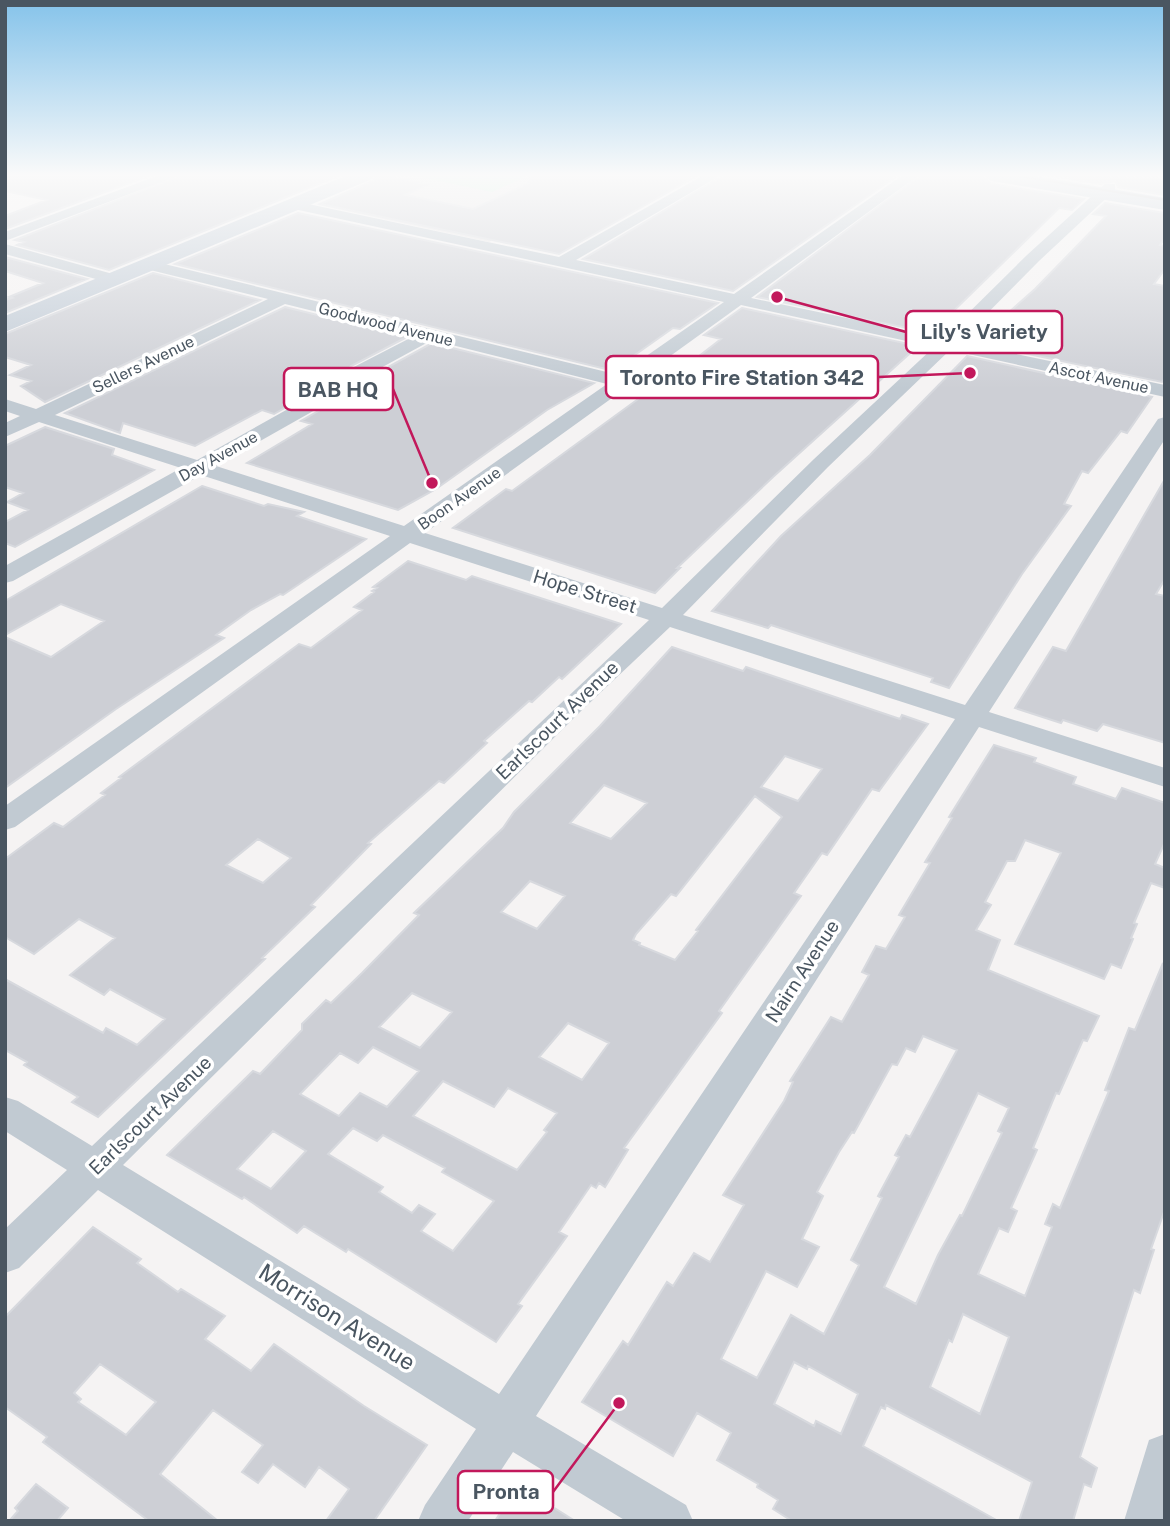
<svg xmlns="http://www.w3.org/2000/svg" width="1170" height="1526" font-family="'Public Sans',sans-serif">
	<style>
		.education { fill: #e6e4e5 }
		.green { fill: #c3f1d5 }
		.building { fill: #cdcfd5; stroke: #d7d9de; stroke-width: 2; fill-rule: evenodd }
		.lines { fill: none; stroke-linecap: round; stroke-linejoin: round }
		.minor { fill: #c1cad2; fill-rule: evenodd }
		.secondary { fill: #c1cbd6; fill-rule: evenodd }
		.tram { stroke: #b5b8bd; stroke-width: 2 }
		.labels { text-anchor: middle; stroke-width: 7; stroke-linejoin: round; paint-order: stroke }
		.far-street-label { font-size: 16px; fill: #4a5661; stroke: #fff }
		.street-label { font-size: 19px; fill: #4a5661; stroke: #fff }
		.near-street-label { font-size: 23px; fill: #4a5661; stroke: #fff }
		.leader { fill: none; stroke: #c2185b; stroke-width: 2.5 }
		.callout-dot { fill: #c2185b; stroke: #fff; stroke-width: 2.5 }
		.callout { fill: #fff; stroke: #c2185b; stroke-width: 2.5 }
		.callout-label { font-size: 21px; text-anchor: middle; font-weight: bold; fill: #4a5661 }
	</style>
	<rect width="100%" height="100%" fill="#f5f3f3"/>
	<path class="education" d="M386 175H566L605 183 489 242 318 205Z"/>
	<path class="green" d="M410 175H524L527 176 492 192Z"/>
	<path class="building" d="M5 175H151L5 229V216L47 200 5 191Z
		M182 175H340L109 270 17 245 24 242 15 240Z
		M376 175H389L427 185 405 195 473 209 529 183 530 175H698L559 254 320 204 373 181Z
		M724 175H898L733 291 583 259Z
		M921 175H980L992 184 1084 199 1072 210 1059 208 931 333 757 297Z
		M1048 175 1165 177V195L1118 187 1115 181 1101 184Z
		M1105 203 1165 213V238L1160 245 1165 246V269L1154 284 1165 286V378L1162 382 980 344 982 341H979L980 338 1035 289 1106 216 1093 214Z
		M298 213 718 303 680 329 673 328 632 357 638 359 618 372 175 264Z
		M5 257 87 279 5 313V300L12 298 9 297 43 283 5 271Z
		M153 273 260 300 45 402 21 386 31 381 10 375 31 365 5 357V334Z
		M285 307 407 337 351 366 345 374 274 414 262 410 195 446 123 423 120 433 65 413Z
		M742 308 918 346 773 477 677 568H680L655 593 453 528 506 489 512 491 645 394 628 390 662 365 681 370 721 339 704 335Z
		M432 343 594 383 547 410 436 489 398 510 247 463 312 424 301 421 362 386 368 378Z
		M967 356 1152 397 1127 433 1121 431 1088 473 1082 471 1064 504 1071 506 1022 574 949 688 931 682 933 678 771 625 768 628 712 611 781 536 870 455Z
		M45 427 114 449 112 455 154 470 15 547 5 543V522L28 510 7 502 23 493 5 487V446Z
		M1165 479V579L1156 594 1165 596V743L1103 724 1097 731 1063 720 1061 723 1015 708 1053 647 1066 651Z
		M202 486 264 506 268 504 304 512 297 516 366 539 283 595 280 594 251 610 216 635 224 638 116 709 5 788V637L51 657 104 621 61 604 5 635V601Z
		M408 561 466 580 472 576 621 624 562 679 559 677 532 702 529 701 484 741 487 743 444 783 439 781 368 843 371 844 311 905 315 907 262 958 265 959 98 1117 72 1102 78 1097 24 1065 27 1062 5 1050V979L103 1033 106 1028 137 1045 165 1019 110 989 104 995 70 975 115 938 79 919 34 954 5 937V859L54 823 63 827 105 795 101 793 121 778 119 777 299 644 311 648 362 610 354 607 374 592 372 591 377 588 373 587ZM258 839 291 858 263 883 226 865Z
		M672 647 743 671 746 667 900 719 902 715 928 724 879 791 872 789 827 855 822 853 794 893 801 896 719 1011 722 1013 624 1148 628 1150 605 1187 599 1183 596 1188 591 1185 559 1232 567 1236 518 1304 522 1306 496 1342 348 1249 346 1252 304 1226 297 1233 244 1197 242 1199 167 1155 253 1071 260 1074 302 1030V1024L326 1000 331 1003 362 973 419 915 414 913 503 828 514 812 600 726ZM785 756 822 769 798 801 761 787ZM604 785 647 803 611 839 570 823ZM755 796 782 817 696 930 698 931 675 960 639 945 640 943 633 940 636 934 671 894 676 896ZM530 881 565 896 537 929 501 912ZM412 993 452 1012 420 1048 379 1027ZM568 1023 609 1043 582 1080 539 1057ZM373 1047 419 1071 387 1107 360 1093 339 1116 300 1094 340 1053 358 1063ZM443 1081 494 1107 508 1088 557 1113 544 1130 547 1132 517 1170 413 1116ZM353 1128 377 1141 383 1135 445 1168 442 1172 494 1201 453 1251 421 1231 435 1214 419 1205 412 1213 379 1192 383 1187 328 1154ZM273 1131 306 1151 271 1189 237 1169Z
		M994 745 1036 758 1034 762 1076 777 1073 784 1116 799 1122 788 1165 803V842L1155 864 1165 868V888L1151 883 1134 923 1137 924 1131 938 1133 939 1121 968 1111 964 1104 979 1015 944 1061 853 1025 840 1015 861H1007L985 902 991 905 976 930 1000 940 988 970 1099 1016 1087 1041 1083 1040 1059 1094 1056 1093 1033 1148 1037 1150 1011 1208 1017 1211 1008 1232 999 1228 978 1274 1025 1296 1052 1227 1045 1224 1053 1204 1060 1208 1109 1091 1105 1090 1129 1028 1135 1030 1163 963 1165 1209 1151 1249 1154 1250 1140 1293 1134 1290 1080 1457 1097 1468 1091 1487 1084 1484 1073 1521H1019L1032 1482 886 1405 885 1409 881 1407 863 1446 998 1521H792L773 1509 778 1500 757 1487 758 1484 717 1460 731 1433 697 1413 673 1456 582 1402 623 1341 628 1345 667 1282 673 1286 694 1253 710 1262 744 1205 723 1195 784 1101 793 1082 790 1081 831 1017 842 1022 869 975 862 972 876 946 886 949 905 917 899 915 930 863 925 862 952 818 949 817ZM923 1036 957 1050 910 1137 906 1135 895 1155 899 1157 878 1196 882 1198 851 1260 859 1265 824 1334 791 1315 757 1378 721 1359 766 1271 797 1287 819 1247 802 1239 823 1196 817 1192 839 1152 852 1132 854 1133 892 1064 897 1065 906 1048 915 1052ZM978 1093 1009 1108 998 1131 1002 1133 962 1216 960 1215 938 1255 916 1304 884 1287ZM963 1314 1009 1337 980 1414 930 1387 949 1340 952 1342ZM794 1362 807 1369 808 1366 858 1394 841 1434 816 1421 814 1426 774 1404Z
		M93 1227 141 1259 137 1263 178 1292 181 1289 225 1316 205 1339 251 1371 274 1344 364 1406 427 1445 374 1521H326L349 1489 319 1467 305 1487 273 1464 258 1483 242 1472 263 1445 213 1410 160 1474 218 1521H149L43 1442 47 1437 5 1407V1317ZM100 1364 156 1402 126 1435 78 1402 81 1399 74 1393Z
		M36 1484 68 1508 57 1521H9L18 1511 15 1508Z
		M518 1485 575 1521H495Z"/>
	<g class="lines">
		<path class="minor" d="M160 175H180L5 241V232Z
			M704 175H721L576 260 734 294 903 175H919L751 298 943 338 1027 255 1105 184H1115V190L1039 261 959 342 1165 385V397L950 350 828 467 683 615 965 705 1158 419 1165 417V439L989 712 1165 768V787L979 727 536 1416 686 1505 693 1521H626L513 1452 468 1521H418L425 1505 476 1429 98 1190 19 1268 5 1273V1229L67 1170 5 1131V1097L18 1101 92 1146 649 620 410 543 15 827 5 830V806L390 536 201 475 13 581 5 583V566L181 468 39 422 5 437V423L20 416 5 411V399L36 409 268 299 142 268 140 265 142 262 148 260 619 375 724 302 294 209 287 205 294 201 559 257ZM285 304 414 336 352 368 347 376 197 460 55 415ZM741 305 934 347 814 459 662 608 425 533ZM432 340 607 384 404 526 216 466 361 384 366 376ZM670 627 955 719 499 1394 123 1165 579 713Z
			M5 244 120 276 122 279 114 284 5 254Z
			M1165 1434V1521H1124L1149 1440Z"/>
		<path class="secondary" d="M348 175H374L372 179 5 332V316Z
			M983 175H1029L1165 198V210L992 181Z"/>
		<path class="tram" d="M1011 175 1165 200"/>
	</g>
	<linearGradient id="sky" x2="0" y2="1"><stop stop-color="#85c3ea"/><stop offset="0.45" stop-color="#fafafa"/><stop offset="1" stop-color="#fafafa" stop-opacity="0"/></linearGradient>
	<rect width="1170" height="389" fill="url(#sky)"/>
	<g class="labels">
		<g class="far-street-label">
			<text transform="translate(386 324) rotate(14)" y="6">Goodwood Avenue</text>
			<text transform="translate(143 364) rotate(-26)" y="6">Sellers Avenue</text>
			<text transform="translate(1099 377) rotate(12)" y="6">Ascot Avenue</text>
			<text transform="translate(218 456) rotate(-29)" y="6">Day Avenue</text>
			<text transform="translate(459 498) rotate(-35)" y="6">Boon Avenue</text>
		</g>
		<g class="street-label">
			<text transform="translate(585 591) rotate(17)" y="7">Hope Street</text>
			<text transform="translate(557 720) rotate(-44)" y="7">Earlscourt Avenue</text>
			<text transform="translate(802 971) rotate(-57)" y="7">Nairn Avenue</text>
			<text transform="translate(150 1115) rotate(-44)" y="7">Earlscourt Avenue</text>
		</g>
		<g class="near-street-label">
			<text transform="translate(337 1317) rotate(32)" y="8">Morrison Avenue</text>
		</g>
	</g>
	<path class="leader" d="M777 297L906 332M970 373L878 377M432 483L393 389M619 1403L553 1492"/>
	<g class="callout-dot">
		<circle cx="777" cy="297" r="7"/>
		<circle cx="970" cy="373" r="7"/>
		<circle cx="432" cy="483" r="7"/>
		<circle cx="619" cy="1403" r="7"/>
	</g>
	<g class="callout">
		<rect x="906" y="311" width="156" height="42" rx="7"/>
		<rect x="606" y="356" width="272" height="42" rx="7"/>
		<rect x="284" y="368" width="109" height="42" rx="7"/>
		<rect x="458" y="1471" width="95" height="42" rx="7"/>
	</g>
	<g class="callout-label">
		<text x="984" y="339">Lily's Variety</text>
		<text x="742" y="385">Toronto Fire Station 342</text>
		<text x="338" y="397">BAB HQ</text>
		<text x="506" y="1499">Pronta</text>
	</g>
	<rect width="1170" height="1526" fill="none" stroke="#4a5661" stroke-width="14"/>
</svg>
